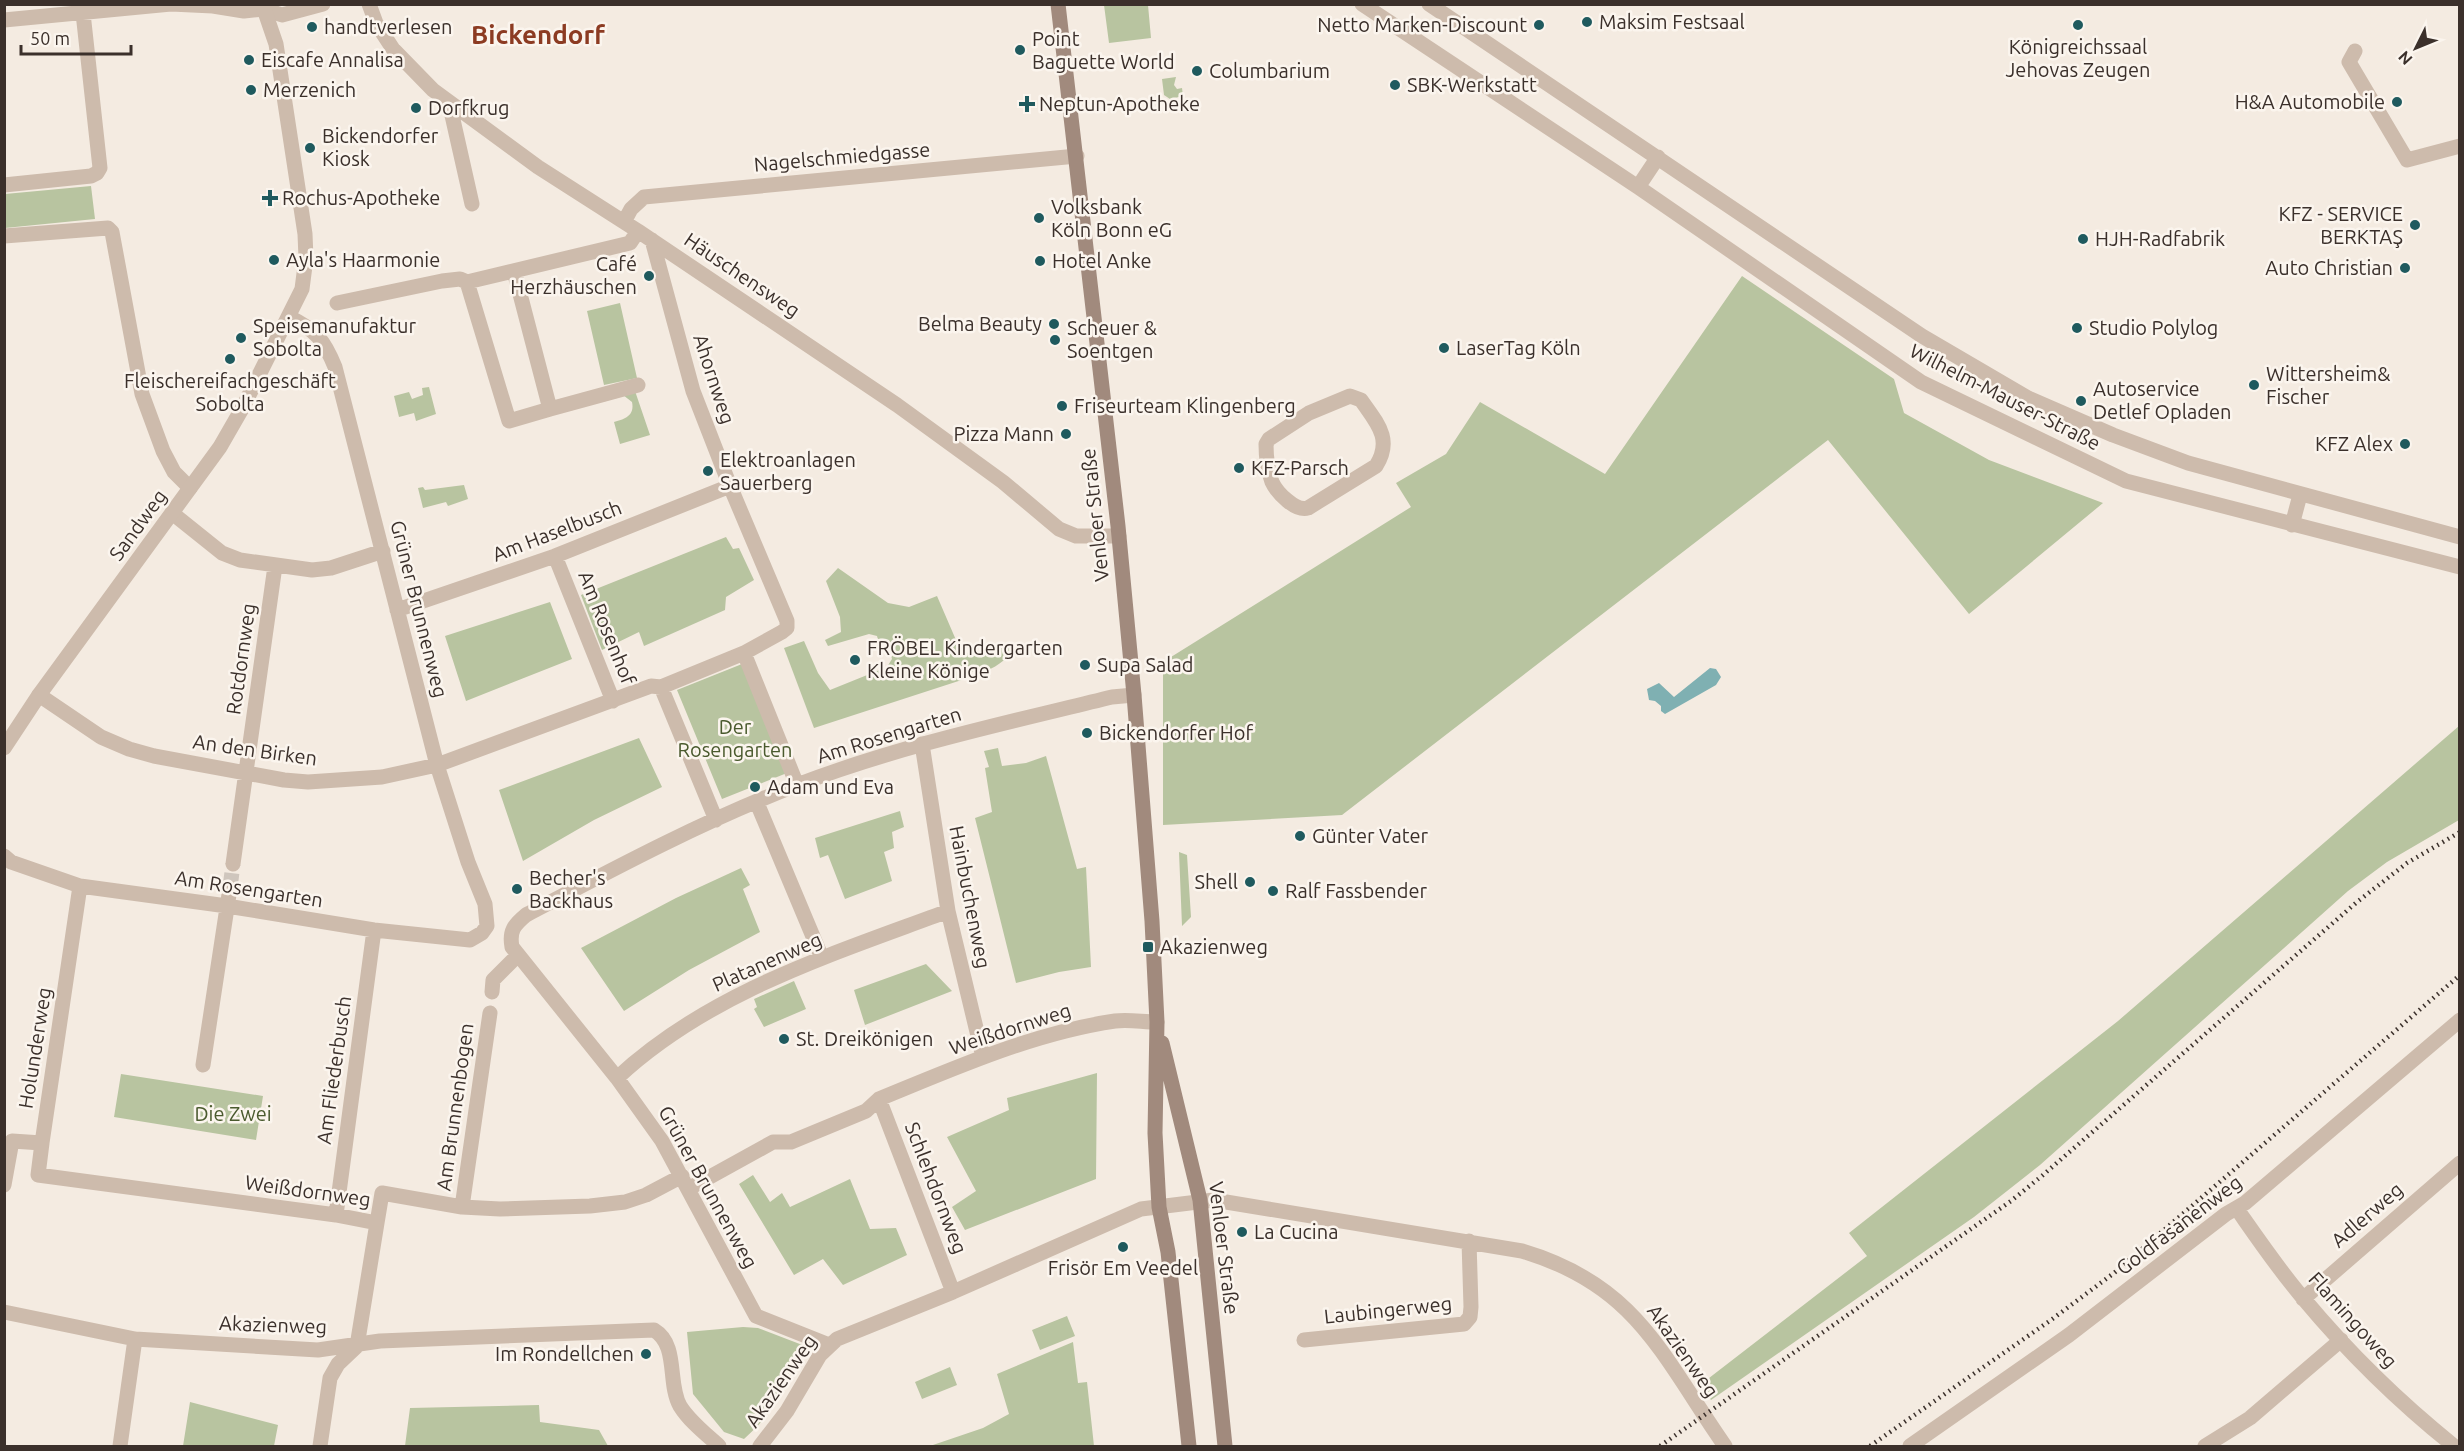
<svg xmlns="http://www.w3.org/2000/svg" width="2464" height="1451" font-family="Ubuntu,sans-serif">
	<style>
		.green { fill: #b8c4a0 }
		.water { fill: #7fb0b2 }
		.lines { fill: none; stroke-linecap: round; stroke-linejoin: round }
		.minor-tunnel { stroke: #cfc6bd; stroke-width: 15; stroke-dasharray: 15 8; stroke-linecap: butt }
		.minor { stroke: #cdbbac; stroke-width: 15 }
		.tertiary { stroke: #cdbbac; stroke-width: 15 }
		.secondary { stroke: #a18a7d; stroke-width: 15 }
		.rail { stroke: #3b302b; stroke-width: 4.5; stroke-dasharray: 1.5 4.5; stroke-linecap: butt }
		.poi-dot { fill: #1f5a5e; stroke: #fbf5ee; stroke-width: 2 }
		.labels { text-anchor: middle; stroke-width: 5; stroke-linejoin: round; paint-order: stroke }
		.poi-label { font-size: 20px; fill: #3b302b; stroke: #fbf5ee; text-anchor: start }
		.street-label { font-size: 20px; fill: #3b302b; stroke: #fbf5ee }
		.park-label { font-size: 20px; fill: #4a5a2e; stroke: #fbf5ee }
		.district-label { font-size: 26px; font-weight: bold; fill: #8c3b22; stroke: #fbf5ee }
	</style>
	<rect width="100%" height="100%" fill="#f4ebe1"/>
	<path class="green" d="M1104 5H1148L1151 38 1109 43Z
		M1176 77 1174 85 1177 89 1182 88 1183 96 1170 99 1164 95 1162 79Z
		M91 186 95 219 5 228V194Z
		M1742 276 1894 379 1904 413 1989 460 2103 503 1969 614 1828 440 1342 815 1163 825V662L1411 507 1396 483 1446 454 1480 402 1605 474Z
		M620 303 637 378 604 385 587 311Z
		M429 387 436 414 416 421 414 413 399 417 394 396 409 392 412 399 423 395 422 388Z
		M635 391 650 435 620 444 614 422C624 419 635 416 632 402L623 395Z
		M464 485 468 499 448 506 446 502 423 508 418 488 423 487 425 490Z
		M726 537 733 549 739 548 754 580 726 597 725 610 644 646 639 632 602 650 581 595Z
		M838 568 888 603 909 607 937 596 959 647 972 656 987 653 1007 644 1013 652C996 668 984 677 960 669L974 676 814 728 784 648 804 641 818 673 830 690 887 667 892 659 888 642 879 643 877 636 869 634 828 646 825 640 841 632 840 617 826 581Z
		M550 602 572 659 466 701 445 636Z
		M742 664 787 773 722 799 677 690Z
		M2459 726V820L2387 862 2348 891 2040 1165 1974 1217 1711 1400 1700 1385 1867 1256 1849 1233 2118 1021Z
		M639 738 662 787 594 820 523 861 499 790Z
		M998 748 1002 766 1026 763 1046 756 1077 869 1086 867 1091 967 1059 972 1016 983 975 818 992 812 985 768 989 767 984 751Z
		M900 811 904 827 892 832 894 848 884 852 892 881 845 899 828 855 820 858 815 838Z
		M1179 852 1187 855 1191 917 1182 926Z
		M741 868 750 885 743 889 760 932 689 970 624 1011 581 948 676 898Z
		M926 964 952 991 865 1025 854 990Z
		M794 981 806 1009 764 1027 754 1009 757 1007 754 999Z
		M1097 1073 1096 1179 965 1230 952 1207 976 1191 947 1137 1009 1110 1007 1098Z
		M121 1074 263 1096 256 1140 114 1117Z
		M753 1175 770 1202 782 1193 790 1207 850 1179 870 1229 896 1228 907 1255 843 1285 823 1259 794 1275 739 1184Z
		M1067 1316 1075 1336 1040 1350 1032 1330Z
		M743 1327 758 1328 805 1346C788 1386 777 1409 744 1439L724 1432 693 1394 687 1332Z
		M1073 1342 1078 1383 1087 1382 1094 1446H930L983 1428 1009 1414 997 1374Z
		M950 1367 957 1385 922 1399 915 1382Z
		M190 1402 278 1425 274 1446H183Z
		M539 1405 540 1422 599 1430 608 1446H405L410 1408Z"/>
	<path class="water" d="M1710 668 1716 669 1721 677 1716 685 1665 714 1661 711V706L1655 701 1649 700 1647 689 1659 683 1674 697Z"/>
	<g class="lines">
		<path class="minor-tunnel" d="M230 888 233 864"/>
		<path class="minor" d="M171 4 213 6 244 11 264 9 282 15 323 4
			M369 4 376 23 393 49 433 90 538 167 638 231 897 405 1003 482 1059 529 1076 536H1119
			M4 20 171 4
			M2355 51 2349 62 2407 160 2460 146
			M449 102 472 204
			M4 185 91 176 97 173 100 168 83 13
			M624 222 631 209 644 197 1077 156
			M4 236 108 228 112 232 142 394 163 451 174 472 190 488
			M467 282 509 421 550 409 514 271
			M337 303 442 281 460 279 467 282 630 243 638 231
			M1350 396 1361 400C1377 423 1393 439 1376 466L1308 508C1296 512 1277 493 1272 482 1268 471 1266 456 1266 444L1269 439 1309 413Z
			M550 409 638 385
			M172 513 222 553 240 560 312 570 331 568 383 551
			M555 556 613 701
			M397 610 555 556 730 486
			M744 653 797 785
			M661 687 716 820
			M39 695 101 737 129 749 154 756 284 780 308 782 382 777 437 765 651 686 661 687 744 653 782 632 787 628V621L730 486 693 391 652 240
			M922 744 948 911 983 1057
			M757 803 822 958
			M4 856 11 862 80 886 227 906 374 930 470 940 482 933 487 926 485 904 468 862 437 765 335 367C324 340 316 330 289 317
			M233 864 275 566
			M492 992 493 980 517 956
			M203 1065 230 888
			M617 1078C709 992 833 954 948 911
			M879 1099 953 1292
			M42 1143 38 1175 336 1215 377 1223 382 1193 462 1207 500 1209 590 1206 625 1202 646 1195 682 1176
			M4 1185 12 1141 42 1143 80 886
			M688 1189 773 1142H791L866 1111 879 1099C955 1068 1033 1033 1115 1021 1128 1019 1143 1022 1157 1022
			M462 1207 490 1013
			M2237 1209C2258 1239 2279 1270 2303 1298 2348 1352 2399 1402 2454 1446
			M336 1215 374 930
			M2303 1299 2460 1163
			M4 1312 135 1339 318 1350 380 1341 654 1330C679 1345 667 1383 680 1406 690 1422 706 1434 719 1446
			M1304 1340 1464 1324 1470 1317 1471 1307 1469 1241
			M829 1345 756 1316 662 1141 617 1078 512 947C509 931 514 925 526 915 615 868 703 821 797 785 899 746 1006 723 1112 697L1134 695
			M120 1446 135 1339
			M320 1446 330 1378 338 1364 357 1346 377 1223
			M760 1446 787 1411 820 1355 837 1339 953 1292 1141 1209 1214 1200 1522 1251C1637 1285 1662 1356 1725 1446
			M1910 1446 2069 1335 2226 1214 2245 1203 2460 1020
			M2205 1446 2250 1418 2341 1340"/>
		<path class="tertiary" d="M1362 4 1638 187 1921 382 2126 481 2460 567
			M1429 4 1922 336 2028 398 2113 435 2188 463 2460 537
			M1638 187 1658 157
			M2292 525 2300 495
			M4 748 39 695 220 447 243 407 302 289 306 258 305 234 276 44 264 9V4"/>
		<path class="secondary" d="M1058 4 1118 526 1134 695 1152 921 1157 1022 1155 1133 1159 1207 1168 1252 1189 1446
			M1162 1043 1200 1200 1225 1446"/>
		<path class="rail" d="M1660 1446 2011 1201 2043 1175 2357 902 2407 863 2460 832
			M1870 1446 2051 1320 2114 1273 2460 975"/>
	</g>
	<g class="poi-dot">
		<circle cx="1587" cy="22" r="6"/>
		<circle cx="1539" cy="25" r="6"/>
		<circle cx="2078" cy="25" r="6"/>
		<circle cx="312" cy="27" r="6"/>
		<circle cx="1020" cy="50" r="6"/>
		<circle cx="249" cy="60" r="6"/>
		<circle cx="1197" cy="71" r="6"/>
		<circle cx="1395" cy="85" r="6"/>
		<circle cx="251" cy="90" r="6"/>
		<circle cx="2397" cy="102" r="6"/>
		<path d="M1024 95h6v6h6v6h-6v6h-6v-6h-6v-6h6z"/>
		<circle cx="416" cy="108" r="6"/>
		<circle cx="310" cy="148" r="6"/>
		<path d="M267 189h6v6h6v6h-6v6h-6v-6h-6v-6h6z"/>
		<circle cx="1039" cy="218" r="6"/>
		<circle cx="2415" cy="225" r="6"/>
		<circle cx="2083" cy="239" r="6"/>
		<circle cx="274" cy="260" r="6"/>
		<circle cx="1040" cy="261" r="6"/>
		<circle cx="2405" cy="268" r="6"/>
		<circle cx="649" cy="276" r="6"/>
		<circle cx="1054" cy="324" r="6"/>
		<circle cx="2077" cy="328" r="6"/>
		<circle cx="241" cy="338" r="6"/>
		<circle cx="1055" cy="340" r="6"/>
		<circle cx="1444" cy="348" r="6"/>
		<circle cx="230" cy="359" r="6"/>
		<circle cx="2254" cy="385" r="6"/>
		<circle cx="2081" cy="401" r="6"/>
		<circle cx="1062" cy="406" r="6"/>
		<circle cx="1066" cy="434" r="6"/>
		<circle cx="2405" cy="444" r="6"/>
		<circle cx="1239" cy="468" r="6"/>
		<circle cx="708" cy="471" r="6"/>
		<circle cx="855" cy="660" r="6"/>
		<circle cx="1085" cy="665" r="6"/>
		<circle cx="1087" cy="733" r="6"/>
		<circle cx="755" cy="787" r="6"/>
		<circle cx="1300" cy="836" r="6"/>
		<circle cx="1250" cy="882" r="6"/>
		<circle cx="517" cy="889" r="6"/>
		<circle cx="1273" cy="891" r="6"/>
		<rect x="1142" y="941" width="12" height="12" rx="3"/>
		<circle cx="784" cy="1039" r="6"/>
		<circle cx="1242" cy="1232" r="6"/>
		<circle cx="1123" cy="1247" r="6"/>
		<circle cx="646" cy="1354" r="6"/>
	</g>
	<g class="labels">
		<g class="poi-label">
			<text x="1599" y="29">Maksim Festsaal</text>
			<text x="1527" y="32" text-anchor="end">Netto Marken-Discount</text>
			<text x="324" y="34">handtverlesen</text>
			<text x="1032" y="46">Point<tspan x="1032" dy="23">Baguette World</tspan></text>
			<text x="2078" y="54" text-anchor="middle">Königreichssaal<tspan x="2078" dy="23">Jehovas Zeugen</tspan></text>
			<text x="261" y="67">Eiscafe Annalisa</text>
			<text x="1209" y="78">Columbarium</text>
			<text x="1407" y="92">SBK-Werkstatt</text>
			<text x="263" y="97">Merzenich</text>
			<text x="2385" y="109" text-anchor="end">H&amp;A Automobile</text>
			<text x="1039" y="111">Neptun-Apotheke</text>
			<text x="428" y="115">Dorfkrug</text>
			<text x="322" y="143">Bickendorfer<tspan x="322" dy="23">Kiosk</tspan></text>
			<text x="282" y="205">Rochus-Apotheke</text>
			<text x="1051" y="214">Volksbank<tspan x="1051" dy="23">Köln Bonn eG</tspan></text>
			<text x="2403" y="221" text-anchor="end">KFZ - SERVICE<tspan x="2403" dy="23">BERKTAŞ</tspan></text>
			<text x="2095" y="246">HJH-Radfabrik</text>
			<text x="286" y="267">Ayla's Haarmonie</text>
			<text x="1052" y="268">Hotel Anke</text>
			<text x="637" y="271" text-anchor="end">Café<tspan x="637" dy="23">Herzhäuschen</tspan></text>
			<text x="2393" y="275" text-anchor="end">Auto Christian</text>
			<text x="1042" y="331" text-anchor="end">Belma Beauty</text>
			<text x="253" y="333">Speisemanufaktur<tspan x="253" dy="23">Sobolta</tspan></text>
			<text x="1067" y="335">Scheuer &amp;<tspan x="1067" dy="23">Soentgen</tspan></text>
			<text x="2089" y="335">Studio Polylog</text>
			<text x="1456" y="355">LaserTag Köln</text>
			<text x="2266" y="381">Wittersheim&amp;<tspan x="2266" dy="23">Fischer</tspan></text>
			<text x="230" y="388" text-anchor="middle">Fleischereifachgeschäft<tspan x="230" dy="23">Sobolta</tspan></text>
			<text x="2093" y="396">Autoservice<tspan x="2093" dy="23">Detlef Opladen</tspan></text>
			<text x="1074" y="413">Friseurteam Klingenberg</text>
			<text x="1054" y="441" text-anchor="end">Pizza Mann</text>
			<text x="2393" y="451" text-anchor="end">KFZ Alex</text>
			<text x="720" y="467">Elektroanlagen<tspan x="720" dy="23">Sauerberg</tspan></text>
			<text x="1251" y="475">KFZ-Parsch</text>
			<text x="867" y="655">FRÖBEL Kindergarten<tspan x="867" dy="23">Kleine Könige</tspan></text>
			<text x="1097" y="672">Supa Salad</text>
			<text x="1099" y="740">Bickendorfer Hof</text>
			<text x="767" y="794">Adam und Eva</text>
			<text x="1312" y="843">Günter Vater</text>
			<text x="529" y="885">Becher's<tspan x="529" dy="23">Backhaus</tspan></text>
			<text x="1238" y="889" text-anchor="end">Shell</text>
			<text x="1285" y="898">Ralf Fassbender</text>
			<text x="1160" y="954">Akazienweg</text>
			<text x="796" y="1046">St. Dreikönigen</text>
			<text x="1254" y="1239">La Cucina</text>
			<text x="1123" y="1275" text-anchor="middle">Frisör Em Veedel</text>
			<text x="634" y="1361" text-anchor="end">Im Rondellchen</text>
		</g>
		<g class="street-label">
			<text transform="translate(842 157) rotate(-5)" y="7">Nagelschmiedgasse</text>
			<text transform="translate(742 275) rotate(34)" y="7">Häuschensweg</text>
			<text transform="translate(714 379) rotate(72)" y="7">Ahornweg</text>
			<text transform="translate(2005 397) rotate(27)" y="7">Wilhelm-Mauser-Straße</text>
			<text transform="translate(1095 515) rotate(-96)" y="7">Venloer Straße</text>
			<text transform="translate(138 525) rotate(-54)" y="7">Sandweg</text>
			<text transform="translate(557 531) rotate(-21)" y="7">Am Haselbusch</text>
			<text transform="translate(419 609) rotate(76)" y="7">Grüner Brunnenweg</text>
			<text transform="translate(607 628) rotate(68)" y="7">Am Rosenhof</text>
			<text transform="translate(241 659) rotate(-82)" y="7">Rotdornweg</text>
			<text transform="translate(889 735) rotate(-17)" y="7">Am Rosengarten</text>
			<text transform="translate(255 750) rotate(8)" y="7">An den Birken</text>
			<text transform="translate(249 889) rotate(9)" y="7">Am Rosengarten</text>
			<text transform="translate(970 897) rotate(79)" y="7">Hainbuchenweg</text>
			<text transform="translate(767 962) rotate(-24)" y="7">Platanenweg</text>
			<text transform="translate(1010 1029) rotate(-18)" y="7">Weißdornweg</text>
			<text transform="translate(35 1048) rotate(-81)" y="7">Holunderweg</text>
			<text transform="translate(334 1070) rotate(-82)" y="7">Am Fliederbusch</text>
			<text transform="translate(455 1107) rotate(-82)" y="7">Am Brunnenbogen</text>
			<text transform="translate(708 1187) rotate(61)" y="7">Grüner Brunnenweg</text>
			<text transform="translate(936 1188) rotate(69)" y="7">Schlehdornweg</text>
			<text transform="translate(308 1191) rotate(8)" y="7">Weißdornweg</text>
			<text transform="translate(2367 1215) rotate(-41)" y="7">Adlerweg</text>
			<text transform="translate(2179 1225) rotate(-37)" y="7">Goldfasanenweg</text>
			<text transform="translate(1224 1248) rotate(83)" y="7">Venloer Straße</text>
			<text transform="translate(1388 1310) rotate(-6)" y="7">Laubingerweg</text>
			<text transform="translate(2353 1320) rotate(48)" y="7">Flamingoweg</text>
			<text transform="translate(273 1325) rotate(2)" y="7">Akazienweg</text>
			<text transform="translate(1683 1351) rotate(55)" y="7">Akazienweg</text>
			<text transform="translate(781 1381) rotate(-55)" y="7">Akazienweg</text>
		</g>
		<g class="park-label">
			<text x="735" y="734">Der<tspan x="735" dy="23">Rosengarten</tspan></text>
			<text x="233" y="1121">Die Zwei</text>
		</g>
		<g class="district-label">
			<text x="538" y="44">Bickendorf</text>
		</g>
	</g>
	<rect width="2464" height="1451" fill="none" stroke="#3b302b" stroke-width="12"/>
	<g transform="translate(2416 48) rotate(227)" stroke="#fbf5ee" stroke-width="4.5" paint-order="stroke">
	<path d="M0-4.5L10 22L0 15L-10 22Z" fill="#3b302b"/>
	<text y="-9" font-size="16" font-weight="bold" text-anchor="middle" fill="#3b302b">N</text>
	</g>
	<path d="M21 45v9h110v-9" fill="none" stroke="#3b302b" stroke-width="3"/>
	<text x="30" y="45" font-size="18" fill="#3b302b" stroke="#fbf5ee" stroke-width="4.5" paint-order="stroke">50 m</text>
</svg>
